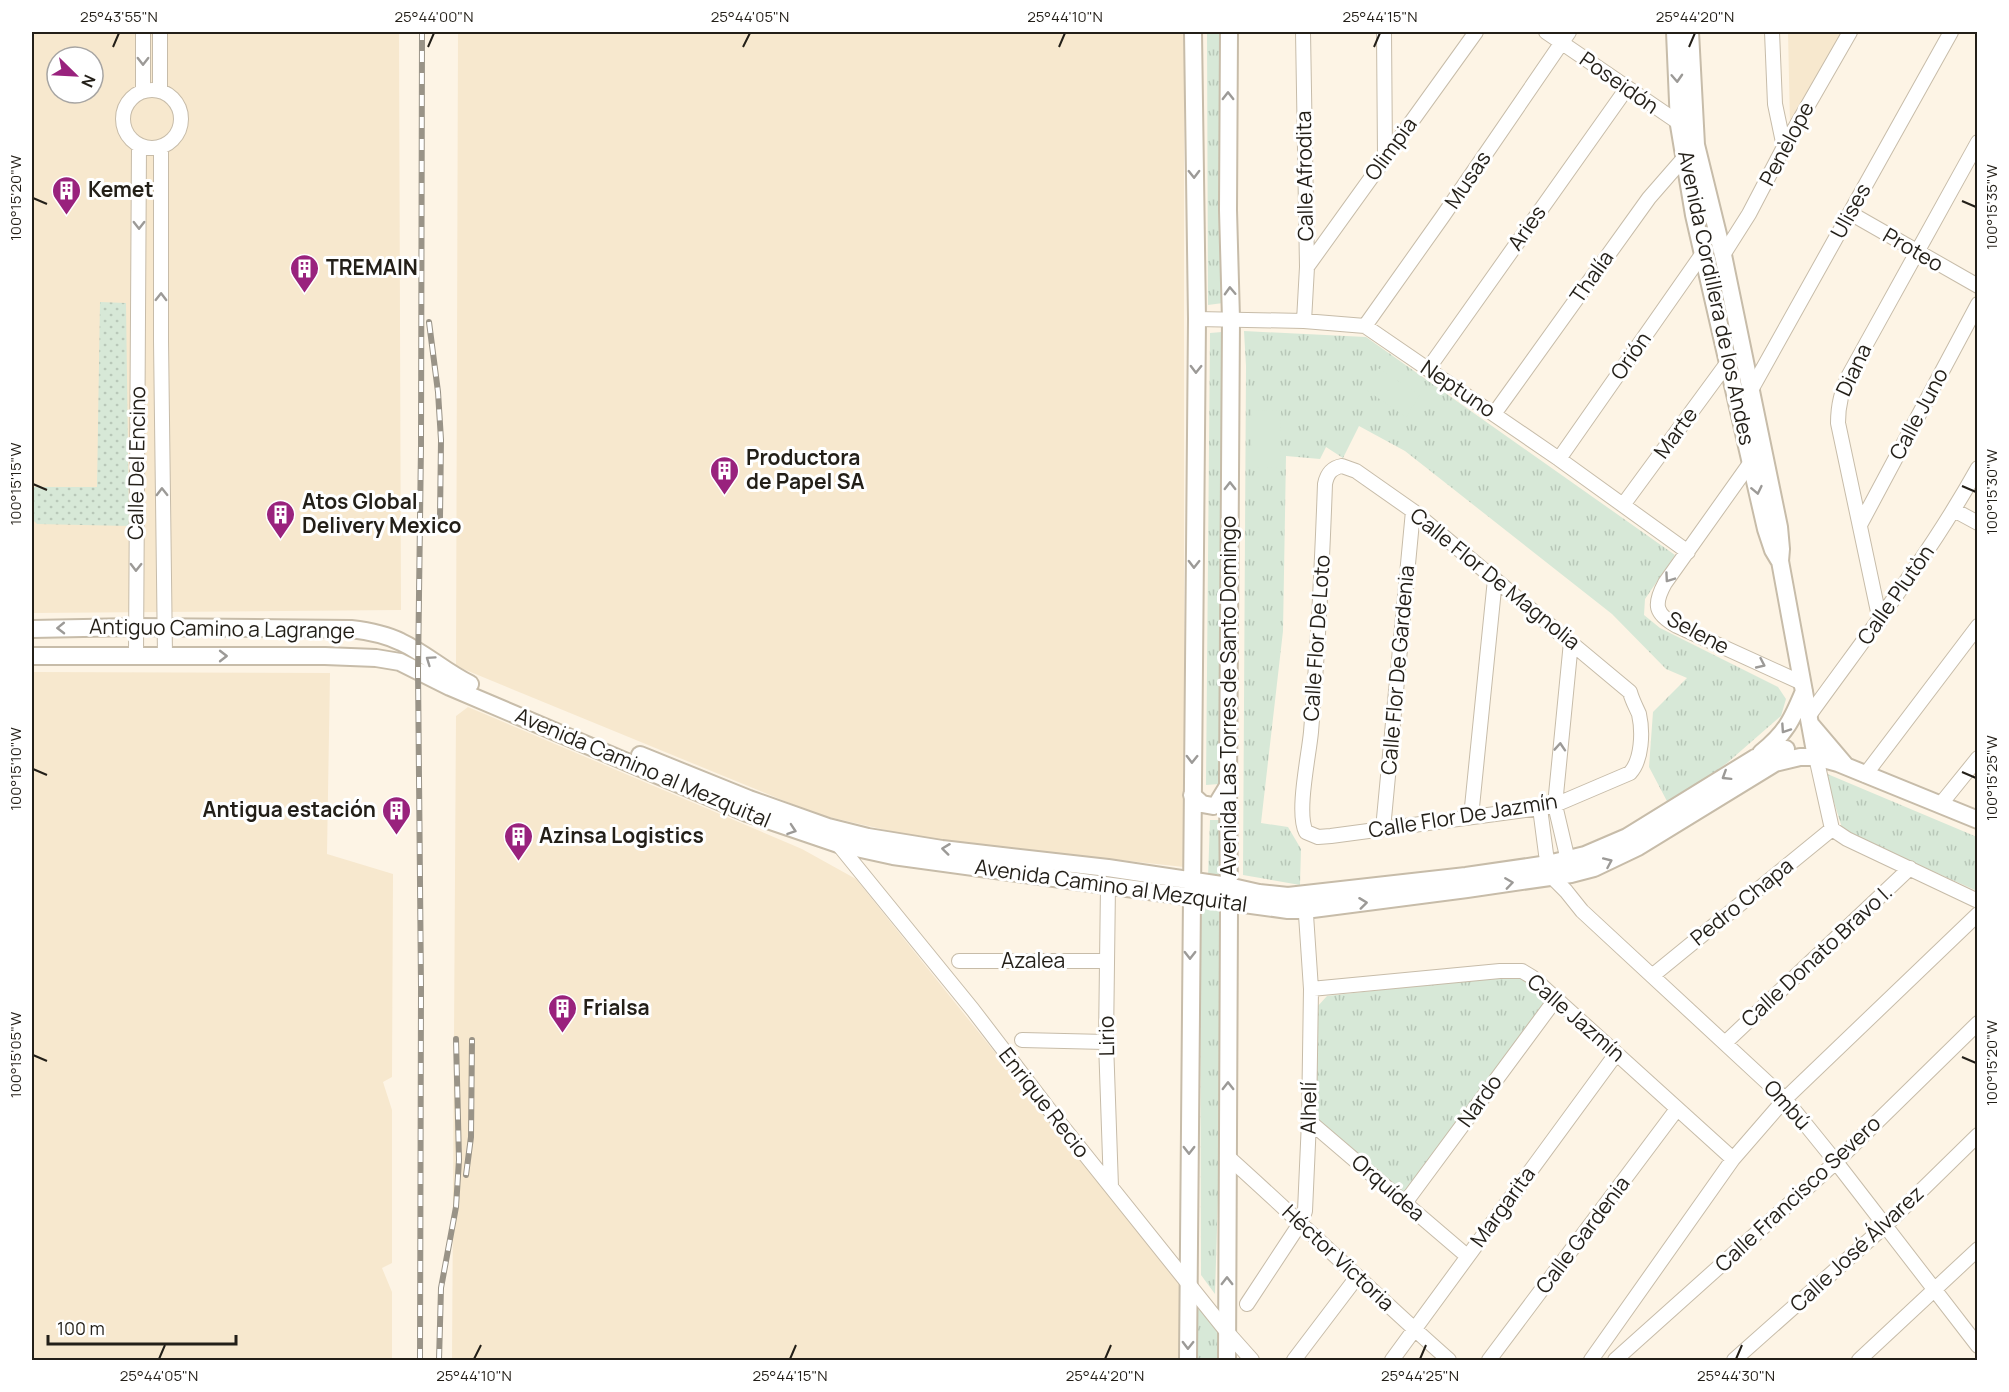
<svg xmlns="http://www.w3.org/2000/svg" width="2009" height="1392" font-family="Manrope,sans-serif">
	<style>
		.built { fill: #f7e8ce; fill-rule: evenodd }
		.grass { fill: url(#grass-dots) }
		.park { fill: url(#park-tufts) }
		.pitch { fill: #d7e8d7 }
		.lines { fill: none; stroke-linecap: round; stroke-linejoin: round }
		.minor-casing { stroke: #c7bca9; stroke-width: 16 }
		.tertiary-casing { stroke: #c7bca9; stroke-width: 20 }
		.minor { stroke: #fff; stroke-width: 14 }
		.tertiary { stroke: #fff; stroke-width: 16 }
		.rail-casing { stroke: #999387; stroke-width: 6 }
		.rail { stroke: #fff; stroke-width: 4; stroke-dasharray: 11; stroke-linecap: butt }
		.oneway { stroke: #9c9a97 }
		.ticks { fill: none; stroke: #231f18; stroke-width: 2 }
		.labels { text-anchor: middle; stroke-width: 6; stroke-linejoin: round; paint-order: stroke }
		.street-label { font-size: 21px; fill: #231f18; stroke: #fff }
		.poi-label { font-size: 21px; font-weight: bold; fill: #231f18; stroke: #fff; text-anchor: start }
		.neatline { fill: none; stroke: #231f18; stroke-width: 2 }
		.ticks-label { font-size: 15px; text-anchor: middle; fill: #231f18 }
	</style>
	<defs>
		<pattern id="grass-dots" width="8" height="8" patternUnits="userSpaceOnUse" patternTransform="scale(1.5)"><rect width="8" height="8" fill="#d7e8d7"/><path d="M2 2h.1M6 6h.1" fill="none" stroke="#b8c7b8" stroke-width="1.8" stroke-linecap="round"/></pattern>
		<pattern id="park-tufts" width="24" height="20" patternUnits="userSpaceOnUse" patternTransform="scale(1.5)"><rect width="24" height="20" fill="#d7e8d7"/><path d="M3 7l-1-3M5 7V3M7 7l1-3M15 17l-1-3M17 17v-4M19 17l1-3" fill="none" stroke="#b8c7b8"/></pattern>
	</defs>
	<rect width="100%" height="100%" fill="#fdf4e5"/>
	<path class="built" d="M32 32H399L401 610 32 613ZM57 57H93V93H57Z
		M458 32H1184V867L925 839 816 814 456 666Z
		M1788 32H1844L1790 124Z
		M32 672 330 673 327 854 393 874 392 1077 383 1082 392 1110V1263L382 1268 392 1292V1360H32Z
		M468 707 802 849 856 879 1182 1286 1179 1360H452L456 716Z"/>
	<path class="grass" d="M100 302 126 303 129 526 37 524 32 519V487H97Z"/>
	<path class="park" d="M1207 32H1225L1223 303 1208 305Z
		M1244 331 1366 337 1675 555 1645 599 1644 615 1660 628 1778 687 1786 699 1781 716 1727 763 1669 805 1649 767 1653 712 1687 678 1666 669 1612 614 1405 451 1359 426 1343 458 1326 447 1320 459 1286 456 1283 631 1261 823 1288 827 1301 849 1300 885 1243 875 1246 366Z
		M1222 332 1219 784 1206 785 1210 333Z
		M1825 773 1977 837V891L1843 831Z
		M1210 820H1221V883L1208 878Z
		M1200 906 1227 911 1215 1294 1201 1275Z
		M1514 975 1527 978 1548 998 1546 1006 1411 1193H1401L1319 1120 1316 1113 1317 1007 1327 996Z
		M1195 1300 1222 1337 1223 1360H1195Z"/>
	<path class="pitch" d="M1378 368 1420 395 1406 417 1365 389Z
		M1252 410 1281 411 1280 468 1252 467Z"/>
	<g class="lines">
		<defs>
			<path id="minor" d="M1303 32 1307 267 1304 321
				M1384 32 1385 157
				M1546 32 1685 127
				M1772 32 1775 104 1784 147
				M123 119a29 29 0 1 1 58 0a29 29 0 1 1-58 0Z
				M143 91V32
				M160 91V32
				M161 147V341L165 656
				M1850 213 1978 286
				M1723 255 1749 214 1784 147 1850 32
				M1307 267 1476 32
				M1197 319 1304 321 1365 326 1559 459 1688 552
				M1365 326 1443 216 1569 32
				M1428 369 1627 88
				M1751 390 1951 32
				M1494 414 1649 198 1690 151
				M1559 459 1703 253
				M1751 462 1665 583C1653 605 1655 614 1677 626L1802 683
				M1342 466 1356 471 1413 511 1630 692C1632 700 1636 707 1639 714 1643 732 1642 760 1630 773L1555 805 1540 808 1331 836 1318 837 1306 832C1296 813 1309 755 1311 732 1318 649 1322 567 1325 484 1327 474 1331 468 1342 466Z
				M1623 505 1728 362
				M1954 510 1978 523
				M1860 525 1978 304
				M1880 621 1838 423C1838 404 1842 391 1849 375L1978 142
				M136 656 139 146
				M1808 717C1867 635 1929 556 1978 468
				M1816 757 1832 829 1847 839 1978 901
				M1865 775 1978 626
				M1940 805 1978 758
				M1540 808 1546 854 1552 877 1566 891 1582 911 1785 1099 1836 1162 1978 1346
				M1471 817 1495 579
				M1383 829 1413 511
				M837 839 838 844 973 1010 1051 1112 1227 1332 1252 1360
				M1570 869 1555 805 1571 642
				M1108 885 1106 1042 1111 1187
				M959 961H1106
				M1652 976 1832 829
				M1311 989 1500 971H1522L1532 977 1733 1159
				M1022 1040 1106 1042
				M1725 1043 1910 868
				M1309 1121 1467 1256
				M1227 1156C1302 1223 1374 1294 1449 1360
				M1405 1203 1555 1000
				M1247 1304 1301 1222 1305 1211 1309 1121 1311 989 1305 900
				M1294 1360 1357 1277
				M1392 1360 1616 1054
				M1489 1360 1677 1109
				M1591 1360 1733 1159 1785 1099 1978 914
				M1615 1360 1836 1162 1978 1023
				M1734 1360 1885 1226 1978 1135
				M1859 1360 1978 1249"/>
			<path id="tertiary" d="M1675 32 1679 125 1694 215 1766 529 1773 550 1779 560
				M1690 32 1696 145 1723 255 1779 527 1781 549 1780 561 1816 757
				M32 629 135 627 351 629C368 631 385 634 401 642 425 653 445 672 470 684
				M32 656H325L376 658 400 662 450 687 747 813 838 844 893 856 1288 910H1305L1467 889 1571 874 1594 868 1638 847 1775 763 1800 757H1816L1838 763 1978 820
				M1811 725 1845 765
				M1761 753C1786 733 1792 720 1804 691
				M640 755 749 799 828 827 868 837 942 849 1108 868 1228 886 1259 893 1288 896 1466 876 1548 864 1585 855 1627 837 1755 758 1786 749
				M1192 795 1202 804 1213 806 1217 804 1228 786
				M1188 1360 1197 319 1193 32
				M1227 1360 1229 909 1228 786 1231 319 1228 210 1229 32"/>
		</defs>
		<use href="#minor" class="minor-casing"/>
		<use href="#tertiary" class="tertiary-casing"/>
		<use href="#minor" class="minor"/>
		<use href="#tertiary" class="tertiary"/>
		<defs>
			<path id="rail" d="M429 322 438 392 441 440 440 517
				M466 1175 471 1137 472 1040
				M420 1360 421 988 418 671 421 445 422 32
				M439 1360 441 1288 456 1207 459 1160 456 1039"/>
		</defs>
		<use href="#rail" class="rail-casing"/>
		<use href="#rail" class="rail"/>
	</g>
	<defs><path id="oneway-chevron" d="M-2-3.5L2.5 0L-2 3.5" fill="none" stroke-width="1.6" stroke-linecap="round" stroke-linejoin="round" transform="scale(1.5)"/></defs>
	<g class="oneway">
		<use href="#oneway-chevron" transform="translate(143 61) rotate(90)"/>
		<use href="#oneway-chevron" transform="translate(1677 78) rotate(87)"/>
		<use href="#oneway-chevron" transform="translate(1228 96) rotate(-90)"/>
		<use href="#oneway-chevron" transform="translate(1194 174) rotate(89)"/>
		<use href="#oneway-chevron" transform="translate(139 225) rotate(90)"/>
		<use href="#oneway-chevron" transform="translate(1230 291) rotate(-92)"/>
		<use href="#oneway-chevron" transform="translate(161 297) rotate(-89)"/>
		<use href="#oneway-chevron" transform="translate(1196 369) rotate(91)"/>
		<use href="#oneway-chevron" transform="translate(1230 486) rotate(-90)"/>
		<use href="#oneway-chevron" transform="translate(1757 490) rotate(78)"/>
		<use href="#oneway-chevron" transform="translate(162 492) rotate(-91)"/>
		<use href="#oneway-chevron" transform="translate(1194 564) rotate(91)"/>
		<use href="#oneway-chevron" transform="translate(136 567) rotate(91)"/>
		<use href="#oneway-chevron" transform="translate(1669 578) rotate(125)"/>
		<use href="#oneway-chevron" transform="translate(61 628) rotate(179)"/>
		<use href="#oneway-chevron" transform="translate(223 656)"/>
		<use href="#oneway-chevron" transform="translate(430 660) rotate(-145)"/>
		<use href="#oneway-chevron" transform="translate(1761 664) rotate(25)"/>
		<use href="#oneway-chevron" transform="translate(1785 729) rotate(124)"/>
		<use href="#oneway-chevron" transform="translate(1560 747) rotate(-86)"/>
		<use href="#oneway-chevron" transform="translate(1192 759) rotate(91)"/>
		<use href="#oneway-chevron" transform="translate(1726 776) rotate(148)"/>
		<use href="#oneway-chevron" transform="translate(792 830) rotate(19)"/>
		<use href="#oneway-chevron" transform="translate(946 849) rotate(-173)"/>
		<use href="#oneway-chevron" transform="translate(1608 862) rotate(-24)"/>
		<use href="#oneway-chevron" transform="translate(1509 883) rotate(-8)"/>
		<use href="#oneway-chevron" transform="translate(1363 903) rotate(-7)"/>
		<use href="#oneway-chevron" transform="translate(1190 955) rotate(90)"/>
		<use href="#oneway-chevron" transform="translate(1228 1086) rotate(-90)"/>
		<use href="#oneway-chevron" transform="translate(1189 1150) rotate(90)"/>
		<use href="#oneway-chevron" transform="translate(1227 1281) rotate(-90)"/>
		<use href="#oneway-chevron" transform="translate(1188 1345) rotate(91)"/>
	</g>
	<path class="ticks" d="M113 47 119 33M428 47 434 33M743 47 750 33M1059 47 1065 33M1374 47 1380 33M1689 47 1695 33M33 198 47 204M1962 201 1976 207M33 484 47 490M1962 486 1976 492M33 769 47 775M1962 772 1976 778M33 1055 47 1061M1962 1057 1976 1063M159 1359 165 1345M474 1359 481 1345M790 1359 796 1345M1105 1359 1111 1345M1420 1359 1426 1345M1736 1359 1742 1345"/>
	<defs>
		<symbol id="building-pin" viewBox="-11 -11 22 30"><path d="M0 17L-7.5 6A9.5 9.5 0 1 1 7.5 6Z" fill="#99227d" stroke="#fff"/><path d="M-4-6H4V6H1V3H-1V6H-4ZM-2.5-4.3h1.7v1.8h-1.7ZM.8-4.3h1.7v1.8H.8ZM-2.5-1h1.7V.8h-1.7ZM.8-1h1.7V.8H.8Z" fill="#fff"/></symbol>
	</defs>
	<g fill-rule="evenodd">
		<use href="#building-pin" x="50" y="174" width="33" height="45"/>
		<use href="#building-pin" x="288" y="252" width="33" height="45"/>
		<use href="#building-pin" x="708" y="454" width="33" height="45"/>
		<use href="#building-pin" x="264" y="498" width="33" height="45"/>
		<use href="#building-pin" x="380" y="794" width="33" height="45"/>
		<use href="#building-pin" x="502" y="820" width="33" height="45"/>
		<use href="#building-pin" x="546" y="992" width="33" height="45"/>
	</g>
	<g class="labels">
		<g class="street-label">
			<text transform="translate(1619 83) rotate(35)" y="7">Poseidón</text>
			<text transform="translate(1787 144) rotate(-62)" y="7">Penèlope</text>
			<text transform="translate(1391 149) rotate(-54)" y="7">Olimpia</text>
			<text transform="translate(1305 176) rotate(-91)" y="7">Calle Afrodita</text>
			<text transform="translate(1468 180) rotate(-56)" y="7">Musas</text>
			<text transform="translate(1851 211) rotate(-61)" y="7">Ulises</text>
			<text transform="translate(1527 228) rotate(-55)" y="7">Aries</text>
			<text transform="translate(1913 250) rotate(30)" y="7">Proteo</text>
			<text transform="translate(1592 277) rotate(-55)" y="7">Thalía</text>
			<text transform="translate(1716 298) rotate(78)" y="7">Avenida Cordillera de los Andes</text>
			<text transform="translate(1631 356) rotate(-55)" y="7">Orión</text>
			<text transform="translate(1854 370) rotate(-65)" y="7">Diana</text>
			<text transform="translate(1458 389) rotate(34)" y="7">Neptuno</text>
			<text transform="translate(1919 414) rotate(-62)" y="7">Calle Juno</text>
			<text transform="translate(1676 433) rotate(-54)" y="7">Marte</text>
			<text transform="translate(137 463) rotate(-89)" y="7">Calle Del Encino</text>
			<text transform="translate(1495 579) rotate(39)" y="7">Calle Flor De Magnolia</text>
			<text transform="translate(1896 595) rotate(-55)" y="7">Calle Plutòn</text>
			<text transform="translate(222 629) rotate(1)" y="7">Antiguo Camino a Lagrange</text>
			<text transform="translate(1698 633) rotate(28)" y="7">Selene</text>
			<text transform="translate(1317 638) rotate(-86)" y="7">Calle Flor De Loto</text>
			<text transform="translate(1398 670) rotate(-85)" y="7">Calle Flor De Gardenia</text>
			<text transform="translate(1229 696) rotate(-90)" y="7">Avenida Las Torres de Santo Domingo</text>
			<text transform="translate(643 768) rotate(23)" y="7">Avenida Camino al Mezquital</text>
			<text transform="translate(1463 816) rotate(-9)" y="7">Calle Flor De Jazmín</text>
			<text transform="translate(1111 886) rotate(8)" y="7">Avenida Camino al Mezquital</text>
			<text transform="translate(1742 902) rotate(-39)" y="7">Pedro Chapa</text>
			<text transform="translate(1817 956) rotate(-43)" y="7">Calle Donato Bravo I.</text>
			<text x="1033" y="968">Azalea</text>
			<text transform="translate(1576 1018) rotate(41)" y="7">Calle Jazmín</text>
			<text transform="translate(1107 1036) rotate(-91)" y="7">Lirio</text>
			<text transform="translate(1480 1101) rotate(-54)" y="7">Nardo</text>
			<text transform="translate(1044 1103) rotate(52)" y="7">Enrique Recio</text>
			<text transform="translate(1787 1105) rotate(48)" y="7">Ombú</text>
			<text transform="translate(1309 1108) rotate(-89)" y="7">Alhelí</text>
			<text transform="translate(1388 1188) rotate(41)" y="7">Orquídea</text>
			<text transform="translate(1798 1194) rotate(-43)" y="7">Calle Francisco Severo</text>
			<text transform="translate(1503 1207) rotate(-54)" y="7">Margarita</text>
			<text transform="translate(1583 1235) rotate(-53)" y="7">Calle Gardenia</text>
			<text transform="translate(1857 1249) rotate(-43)" y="7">Calle José Álvarez</text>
			<text transform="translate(1338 1258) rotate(43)" y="7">Héctor Victoria</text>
		</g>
		<g class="poi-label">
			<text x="88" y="197">Kemet</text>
			<text x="326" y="275">TREMAIN</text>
			<text x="746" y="465">Productora<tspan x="746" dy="24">de Papel SA</tspan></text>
			<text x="302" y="509">Atos Global<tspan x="302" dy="24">Delivery Mexico</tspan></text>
			<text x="376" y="817" text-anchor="end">Antigua estación</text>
			<text x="539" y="843">Azinsa Logistics</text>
			<text x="583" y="1015">Frialsa</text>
		</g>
	</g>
	<rect width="2009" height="1392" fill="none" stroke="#ffffff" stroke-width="66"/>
	<g transform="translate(75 75) rotate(114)"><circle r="28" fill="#ffffff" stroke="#a7a5a3" stroke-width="1.5"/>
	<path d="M0-4.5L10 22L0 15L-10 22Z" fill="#99227d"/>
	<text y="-9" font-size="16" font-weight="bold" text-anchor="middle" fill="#231f18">N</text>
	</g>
	<path d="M48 1335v9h188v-9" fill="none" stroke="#231f18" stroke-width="3"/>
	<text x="57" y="1335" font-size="18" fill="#231f18" stroke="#ffffff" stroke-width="4.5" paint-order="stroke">100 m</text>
	<rect x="33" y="33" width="1943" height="1326" class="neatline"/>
	<g class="ticks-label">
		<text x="119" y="22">25°43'55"N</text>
		<text x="434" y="22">25°44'00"N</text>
		<text x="750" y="22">25°44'05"N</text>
		<text x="1065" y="22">25°44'10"N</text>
		<text x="1380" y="22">25°44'15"N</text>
		<text x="1695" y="22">25°44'20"N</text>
		<text transform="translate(16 198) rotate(-90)" y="5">100°15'20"W</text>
		<text transform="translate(1992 207) rotate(-90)" y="5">100°15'35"W</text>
		<text transform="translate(16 484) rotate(-90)" y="5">100°15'15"W</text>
		<text transform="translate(1992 492) rotate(-90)" y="5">100°15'30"W</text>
		<text transform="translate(16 769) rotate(-90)" y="5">100°15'10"W</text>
		<text transform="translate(1992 778) rotate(-90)" y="5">100°15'25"W</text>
		<text transform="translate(16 1055) rotate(-90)" y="5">100°15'05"W</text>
		<text transform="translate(1992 1063) rotate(-90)" y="5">100°15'20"W</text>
		<text x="159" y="1381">25°44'05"N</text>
		<text x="474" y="1381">25°44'10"N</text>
		<text x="790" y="1381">25°44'15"N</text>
		<text x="1105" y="1381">25°44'20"N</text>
		<text x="1420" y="1381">25°44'25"N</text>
		<text x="1736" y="1381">25°44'30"N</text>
	</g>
</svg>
